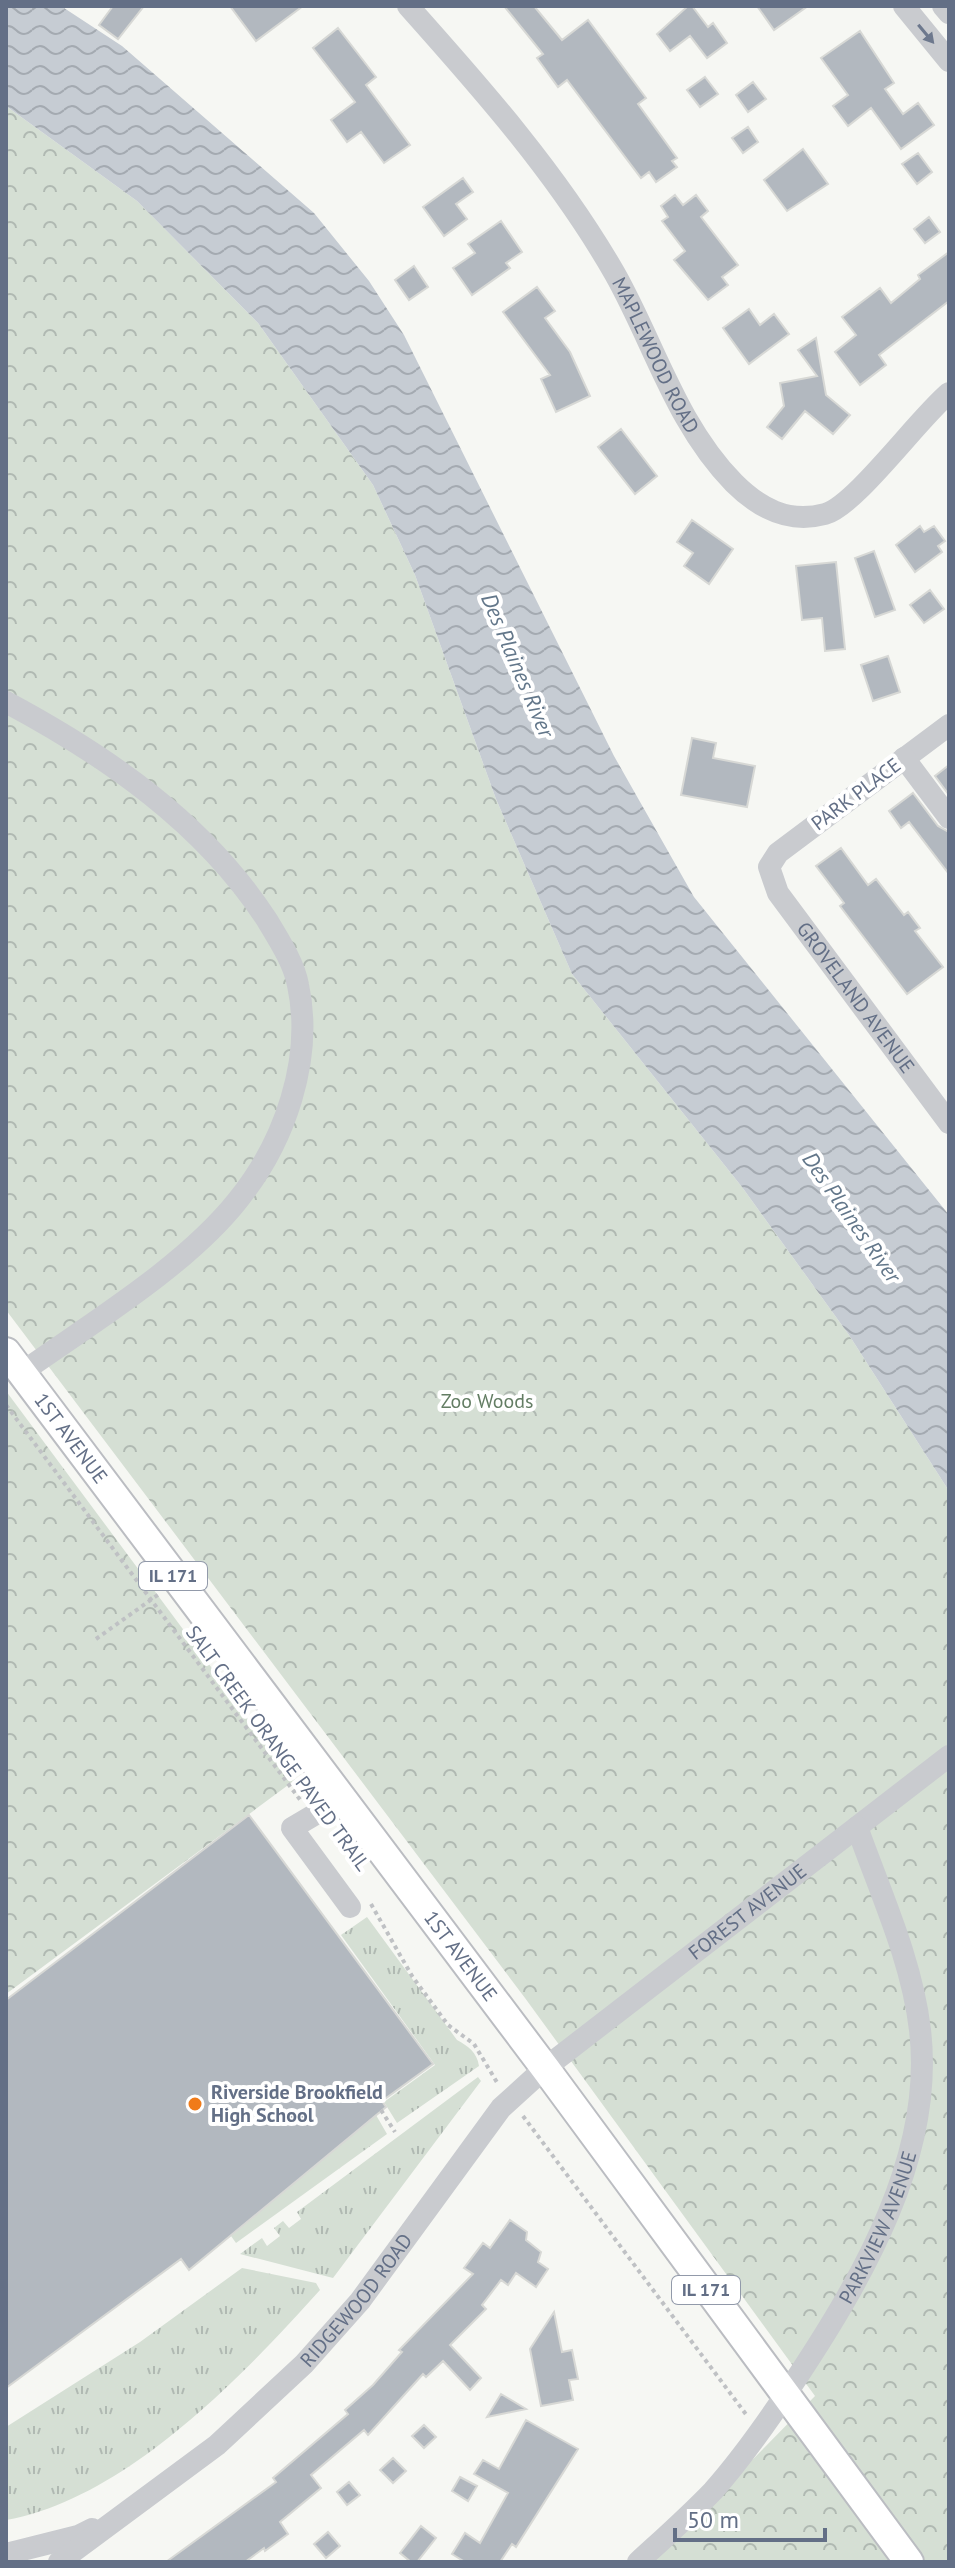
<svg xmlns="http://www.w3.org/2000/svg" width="955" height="2568" font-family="'PT Sans',sans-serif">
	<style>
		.grass { fill: url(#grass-tufts) }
		.park { fill: url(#park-crowns) }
		.water { fill: url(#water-waves) }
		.building { fill: #b2b8bf; stroke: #d7d8d5; stroke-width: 2 }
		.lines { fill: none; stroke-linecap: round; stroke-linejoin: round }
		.major-casing { stroke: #bbbdc2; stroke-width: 32 }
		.path { stroke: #bfc1c4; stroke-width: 4; stroke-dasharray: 4 4; stroke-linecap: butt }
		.minor { stroke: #c9cbcf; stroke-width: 22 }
		.major { stroke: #fff; stroke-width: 28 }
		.oneway { fill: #6d788d }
		.poi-dot { fill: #f07b19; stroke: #fff; stroke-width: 3 }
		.labels { text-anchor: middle; stroke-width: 8; stroke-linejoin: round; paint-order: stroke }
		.shield { fill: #fff; stroke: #929aaa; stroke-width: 2 }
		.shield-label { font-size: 18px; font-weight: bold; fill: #636f86 }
		.street-label { font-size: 20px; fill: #636f86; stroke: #fff }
		.park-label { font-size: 20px; fill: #637d63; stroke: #fff }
		.poi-label { font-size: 20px; font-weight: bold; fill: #636f86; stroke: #fff; text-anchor: start }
		.water-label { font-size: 22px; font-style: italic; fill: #63778a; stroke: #fff }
	</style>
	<defs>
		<pattern id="grass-tufts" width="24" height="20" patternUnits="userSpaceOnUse" patternTransform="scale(2)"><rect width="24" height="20" fill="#d5dfd4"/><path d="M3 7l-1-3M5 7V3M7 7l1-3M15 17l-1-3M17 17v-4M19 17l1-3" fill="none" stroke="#b0b9b2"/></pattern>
		<pattern id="park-crowns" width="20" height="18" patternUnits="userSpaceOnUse" patternTransform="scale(2)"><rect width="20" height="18" fill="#d5dfd4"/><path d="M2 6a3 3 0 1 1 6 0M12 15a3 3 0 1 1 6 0" fill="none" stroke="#b0b9b2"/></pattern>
		<pattern id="water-waves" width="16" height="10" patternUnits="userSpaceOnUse" patternTransform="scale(2)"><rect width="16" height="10" fill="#c6ccd3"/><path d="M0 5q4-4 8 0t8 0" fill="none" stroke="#a4aab1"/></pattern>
	</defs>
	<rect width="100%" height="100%" fill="#f6f7f3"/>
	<path class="grass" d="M367 1917 457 2040C468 2046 477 2052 479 2066L397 2123 384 2102 435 2065 341 1935Z
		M478 2077 481 2081 333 2278 240 2254 262 2238 267 2246 280 2236 274 2228 283 2221 289 2228 301 2219 297 2212Z
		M376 2115 387 2134 236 2243 231 2236Z
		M242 2268 316 2283 320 2290C242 2377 125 2499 6 2520V2427L140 2342Z"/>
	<path class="park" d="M6 106 137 201 258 323 373 485 415 575 496 799 572 974 742 1187 849 1335 949 1491V2562H652L815 2396 525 1998 6 1310Z
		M6 1391 295 1780 6 1994Z"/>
	<path class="water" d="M6 6H61L122 46 314 213 369 281 404 335 614 756 694 897 949 1215V1491L849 1335 742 1187 572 974 496 799 415 575 373 485 258 323 137 201 6 106Z"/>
	<path class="building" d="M113 6H144L118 39 99 25Z
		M230 6H303L256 41Z
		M504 6H534L562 40 588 20 646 98 638 104 677 158 672 161 677 167 656 182 649 172 641 178 567 80 558 87 537 58 543 54Z
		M688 6H692L708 27 713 23 727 43 707 58 690 36 670 51 657 34Z
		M757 6H808L774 30Z
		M338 28 376 77 366 85 410 145 384 163 361 132 347 142 331 120 355 102 313 48Z
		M860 31 894 83 885 89 903 114 918 103 934 125 901 149 871 108 848 126 833 106 848 95 821 58Z
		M705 77 718 94 700 107 687 90Z
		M753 82 766 99 748 112 736 95Z
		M748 127 758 142 743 153 732 138Z
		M803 149 828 184 787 211 764 180Z
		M918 153 932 172 917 184 902 164Z
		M463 178 473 192 456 204 467 219 444 236 423 207Z
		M675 195 683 205 696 195 708 211 701 217 738 265 722 277 728 285 708 300 674 260 685 251 662 221 668 217 661 206Z
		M929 217 940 232 925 243 914 229Z
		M501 221 522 252 506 263 510 268 472 295 453 268 475 253 468 244Z
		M949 252V301L879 355 886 365 860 385 835 352 856 335 842 317 880 288 891 303 920 279 918 275Z
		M414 266 428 287 409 300 395 280Z
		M537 287 555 311 545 318 570 352 590 396 556 412 541 379 550 375 503 312Z
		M749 309 760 325 774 314 789 334 749 364 723 328Z
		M816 338 826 395 850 415 833 434 805 411 782 439 767 427 784 406 780 383 817 376 798 350Z
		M621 429 657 476 635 494 598 447Z
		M692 520 733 549 709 584 684 566 693 553 677 542Z
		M920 526 924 532 934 526 945 541 938 546 942 552 915 572 896 545Z
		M874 551 895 610 875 617 855 558Z
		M836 562 845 649 825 651 822 618 802 620 796 566Z
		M930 590 944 609 924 623 910 605Z
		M888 656 900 692 873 701 861 665Z
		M692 738 716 743 713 758 755 766 747 807 681 795Z
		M949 765V795L935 776Z
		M913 793 938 826 949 832V874L909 822 901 828 889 811Z
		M841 848 868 885 876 879 904 915 908 912 920 928 915 931 943 967 907 994 840 906 844 903 816 866Z
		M249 1815 433 2064 382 2101 386 2107 189 2270 181 2259 6 2388V2000Z
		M510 2220 527 2232 526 2240 541 2252 538 2262 548 2269 536 2287 516 2273 508 2285 501 2280 482 2305 486 2309 450 2345 481 2378 470 2390 443 2361 426 2377 423 2374 368 2435 364 2430 311 2475 321 2488 280 2522 288 2534 265 2551 264 2548 245 2562H166L276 2482 273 2478 348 2414 345 2410 373 2385 402 2352 399 2350 473 2274 464 2268 483 2243 490 2248Z
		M554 2312 562 2352 572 2350 578 2379 569 2380 573 2400 541 2406 530 2349Z
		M501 2394 526 2409 487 2417Z
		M526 2420 578 2449 516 2547 512 2544 500 2562H465L452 2554 465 2533 480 2543 508 2493 474 2474 483 2460 499 2469Z
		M424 2425 436 2437 424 2448 412 2436Z
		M393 2458 406 2471 393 2483 380 2470Z
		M460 2477 477 2486 468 2501 452 2491Z
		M349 2482 360 2495 347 2505 337 2492Z
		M421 2526 436 2538 417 2562H411L400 2553Z
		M328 2532 340 2546 326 2558 314 2544Z"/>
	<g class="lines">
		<defs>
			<g id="major">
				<path id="s5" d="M6 1352 545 2068 909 2562"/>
			</g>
		</defs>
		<use href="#major" class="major-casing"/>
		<path class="path" d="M6 1405 301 1801
			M96 1639 159 1594
			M371 1904 412 1976 448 2025 474 2044 498 2084
			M381 2110 395 2132
			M523 2116 748 2417"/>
		<g class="minor">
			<path id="s1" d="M408 6C483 90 559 176 615 274 654 343 676 424 734 483 759 508 788 524 825 514 855 506 918 419 949 393"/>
			<path d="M904 6 949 61"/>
			<path d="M943 6 949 13"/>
			<path d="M6 702C107 756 204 823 267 920 279 940 294 963 298 985 314 1060 284 1143 238 1200 186 1266 90 1324 21 1373"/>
			<path id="s2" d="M949 725 778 853 769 867 778 893 949 1123"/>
			<path d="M904 758 949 818"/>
			<path d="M341 1799 292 1828 350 1907"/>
			<path d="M6 2554 78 2536 92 2529"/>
			<path id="s3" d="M59 2562 217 2445 304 2364 360 2301 501 2108 545 2068 949 1756"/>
			<path id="s4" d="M638 2562C663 2539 689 2516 713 2491 744 2456 771 2417 796 2379 862 2279 935 2155 920 2030 912 1960 880 1892 857 1827"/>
		</g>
		<use href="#major" class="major"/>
	</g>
	<defs><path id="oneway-solid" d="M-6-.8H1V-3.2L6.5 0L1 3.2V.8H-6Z" transform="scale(2)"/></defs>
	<use class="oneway" href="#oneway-solid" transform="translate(926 34) rotate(50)"/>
	<circle class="poi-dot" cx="195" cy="2104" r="8"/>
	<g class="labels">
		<g class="shield">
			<rect x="139" y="1562" width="68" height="28" rx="6"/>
			<rect x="672" y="2276" width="68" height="28" rx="6"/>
		</g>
		<g class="shield-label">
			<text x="173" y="1582">IL 171</text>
			<text x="706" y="2296">IL 171</text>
		</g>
		<g class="street-label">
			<text dy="7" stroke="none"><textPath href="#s1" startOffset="430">MAPLEWOOD ROAD</textPath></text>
			<text transform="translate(856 794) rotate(-37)" y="7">PARK PLACE</text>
			<text dy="7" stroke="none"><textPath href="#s2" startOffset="388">GROVELAND AVENUE</textPath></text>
			<text dy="7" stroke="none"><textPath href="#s5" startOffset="108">1ST AVENUE</textPath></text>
			<text transform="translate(278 1748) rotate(54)" y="7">SALT CREEK ORANGE PAVED TRAIL</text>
			<text dy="7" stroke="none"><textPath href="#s3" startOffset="954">FOREST AVENUE</textPath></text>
			<text dy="7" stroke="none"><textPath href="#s5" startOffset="756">1ST AVENUE</textPath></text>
			<text dy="7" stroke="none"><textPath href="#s4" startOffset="416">PARKVIEW AVENUE</textPath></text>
			<text dy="7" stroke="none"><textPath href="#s3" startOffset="398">RIDGEWOOD ROAD</textPath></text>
		</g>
		<g class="park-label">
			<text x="487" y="1408">Zoo Woods</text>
		</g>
		<g class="poi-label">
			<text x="211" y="2099">Riverside Brookfield<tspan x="211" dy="23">High School</tspan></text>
		</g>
		<g class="water-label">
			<text transform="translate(518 665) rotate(67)" y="8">Des Plaines River</text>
			<text transform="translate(852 1217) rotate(55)" y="8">Des Plaines River</text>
		</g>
	</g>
	<rect width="955" height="2568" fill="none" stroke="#636f86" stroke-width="16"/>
	<path d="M675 2528v12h150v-12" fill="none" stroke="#636f86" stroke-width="4"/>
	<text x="687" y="2528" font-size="24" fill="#636f86" stroke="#ffffff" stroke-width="6" paint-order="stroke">50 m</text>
</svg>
